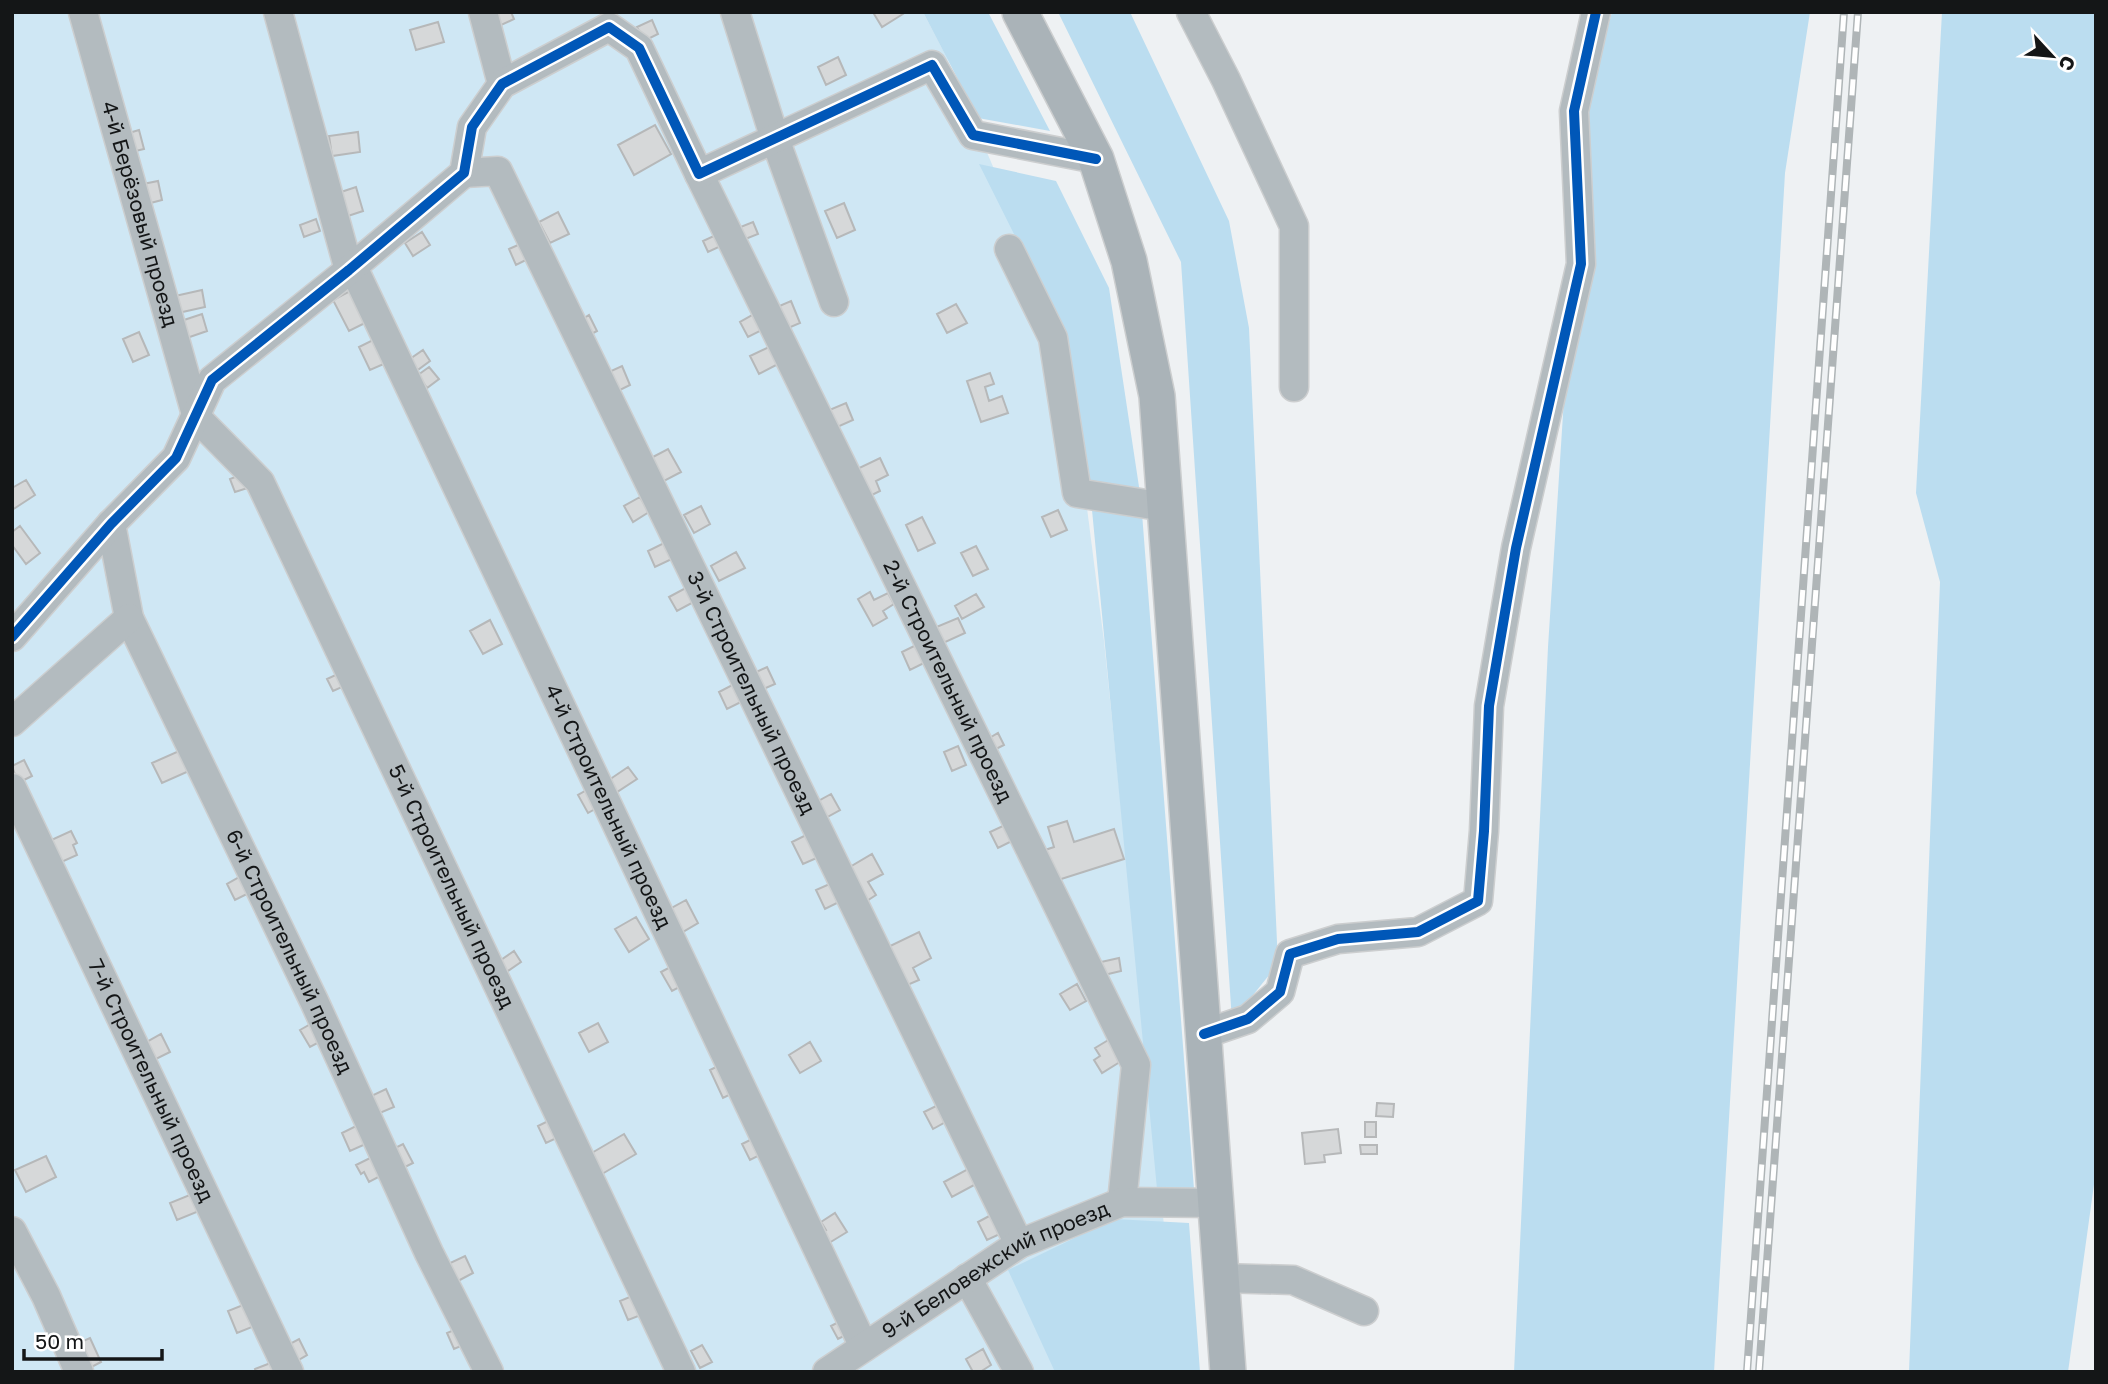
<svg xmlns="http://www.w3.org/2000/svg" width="2108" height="1384" font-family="'Golos Text',sans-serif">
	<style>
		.green { fill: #cfe7f4 }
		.forest { fill: #bbddf0 }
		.building { fill: #d6d8d9; stroke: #b6b8b9; stroke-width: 2 }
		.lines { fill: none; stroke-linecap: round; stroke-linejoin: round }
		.minor-casing { stroke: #cccecf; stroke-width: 31 }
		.major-casing { stroke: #cccecf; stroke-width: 38 }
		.minor { stroke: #b3bbbf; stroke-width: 28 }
		.major { stroke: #aab3b8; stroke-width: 35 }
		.rail-casing { stroke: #afb5b7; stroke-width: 8 }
		.rail { stroke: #fff; stroke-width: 5; stroke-dasharray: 16; stroke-linecap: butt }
		.cycleway-casing { stroke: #fff; stroke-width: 15 }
		.cycleway { stroke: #0057b8; stroke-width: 10 }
		.labels { text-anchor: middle; stroke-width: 6; stroke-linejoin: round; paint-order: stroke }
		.street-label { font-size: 21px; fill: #141617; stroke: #fff }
	</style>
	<rect width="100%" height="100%" fill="#eef1f3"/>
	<path class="green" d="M12 12H923L946 56 1065 336 1104 641 1179 1372H12Z"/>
	<path class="forest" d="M923 12H988L1050 131 978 118Z
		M1058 12H1130L1229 221 1249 328 1278 964 1232 1021 1181 262Z
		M1612 12H1810L1785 173 1714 1372H1514L1548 647 1582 120Z
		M1942 12H2096V1170L2068 1372H1909L1940 582 1916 493Z
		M979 164 1056 181 1109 288 1141 500 1194 1189H1157L1092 510 1065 336Z
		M1114 1219 1189 1223 1200 1372H1055L1008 1270Z"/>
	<path class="building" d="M494 12H511L514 19 499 26Z
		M876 12H902L903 14 882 27 874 14Z
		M652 20 658 34 644 41 637 27Z
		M438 22 444 42 416 50 410 30Z
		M838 57 846 75 826 85 818 67Z
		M655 125 671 154 634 175 618 145Z
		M139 130 144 149 127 153 122 135Z
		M358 132 360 152 332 156 329 136Z
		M158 181 162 200 143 205 138 185Z
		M356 187 363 211 348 216 341 192Z
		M844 203 855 230 837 238 825 211Z
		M558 212 569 234 550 243 539 222Z
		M316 219 320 231 304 237 300 225Z
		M753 222 758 234 743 240 738 228Z
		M422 232 430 245 413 256 405 243Z
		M718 234 723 245 708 252 703 241Z
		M527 241 534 256 516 265 509 249Z
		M202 290 205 307 178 313 175 296Z
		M352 290 369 321 349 331 333 300Z
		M791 301 800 323 786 329 777 307Z
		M956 304 967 323 947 333 937 314Z
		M756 313 764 329 748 337 740 322Z
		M202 314 207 331 184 339 178 322Z
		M589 315 597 331 586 337 578 322Z
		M139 332 149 355 133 362 123 339Z
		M375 339 386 363 370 370 359 347Z
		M771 346 780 363 759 374 750 356Z
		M423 350 430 361 415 372 407 361Z
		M622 366 630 385 618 391 609 372Z
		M429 367 439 379 427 388 418 375Z
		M990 373 994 384 985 387 989 401 1002 396 1008 413 981 422 967 381Z
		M846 403 853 420 835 428 827 411Z
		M668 449 681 472 664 481 651 458Z
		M880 458 888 475 876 481 880 491 866 498 853 471Z
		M245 473 251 487 235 492 230 479Z
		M26 480 35 495 12 510V488Z
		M640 497 649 512 633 522 624 506Z
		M701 506 710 524 694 533 684 515Z
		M1058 510 1067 530 1051 537 1042 517Z
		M922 517 935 543 918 551 906 525Z
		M20 526 40 553 26 564 12 545V532Z
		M668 541 676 557 655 567 648 551Z
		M976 546 988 569 973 576 961 553Z
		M736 552 745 568 719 581 711 566Z
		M693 584 701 598 677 611 669 597Z
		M870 592 874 600 888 593 894 604 883 611 887 618 873 626 858 599Z
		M976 594 984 607 962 619 955 606Z
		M958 618 965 633 941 644 934 628Z
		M490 620 502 644 483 654 470 631Z
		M916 645 924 663 910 670 902 652Z
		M767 667 775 684 759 691 752 674Z
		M344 671 349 684 333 691 327 679Z
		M736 683 745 700 727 709 719 692Z
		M998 733 1004 745 992 751 986 740Z
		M958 746 966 765 952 771 944 752Z
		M179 751 189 771 162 783 152 763Z
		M24 760 32 776 18 783 12 766Z
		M628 767 637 779 614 794 606 782Z
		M592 787 602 805 588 813 578 795Z
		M831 794 840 810 822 820 813 804Z
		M1067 821 1074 842 1114 829 1124 859 1055 881 1045 850 1054 847 1048 827Z
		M1007 824 1014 840 998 848 990 832Z
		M71 831 77 843 73 845 77 855 57 864 47 842Z
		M808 834 819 857 803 864 792 842Z
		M872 854 883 874 868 882 876 895 862 904 843 871Z
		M243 875 251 892 235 900 227 884Z
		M834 882 843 900 825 909 816 890Z
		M686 900 698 923 681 933 668 910Z
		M636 917 649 939 629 952 615 929Z
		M919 932 931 958 913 968 919 980 905 986 886 948Z
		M514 951 521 962 505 973 498 962Z
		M1119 958 1121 971 1104 975 1101 962Z
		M676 964 687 983 672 991 661 972Z
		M1077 984 1086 1001 1070 1010 1060 994Z
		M316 1021 325 1039 310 1047 300 1030Z
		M598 1023 608 1042 589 1052 579 1033Z
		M161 1034 170 1052 154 1060 145 1043Z
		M1110 1039 1123 1060 1102 1073 1094 1060 1100 1056 1095 1048Z
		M810 1042 821 1061 800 1073 789 1055Z
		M724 1063 737 1091 723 1098 710 1070Z
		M386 1089 394 1107 375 1115 367 1098Z
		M1377 1103 1394 1104 1393 1117 1376 1116Z
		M940 1104 949 1120 933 1129 924 1112Z
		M554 1118 563 1135 546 1143 538 1126Z
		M1365 1122H1376V1137H1365Z
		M360 1124 368 1143 350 1151 342 1133Z
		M1338 1129 1341 1153 1324 1155 1325 1162 1305 1164 1302 1133Z
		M624 1134 636 1154 602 1174 590 1154Z
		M756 1137 764 1153 750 1160 742 1144Z
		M403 1144 413 1163 397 1171 387 1152Z
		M1360 1145H1377V1154H1361Z
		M376 1155 386 1173 369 1182 364 1172 361 1174 356 1165Z
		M46 1156 56 1177 26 1192 15 1170Z
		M968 1169 976 1184 952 1197 944 1182Z
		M197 1192 204 1209 177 1220 170 1203Z
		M835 1213 847 1232 829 1243 822 1232 826 1230 821 1222Z
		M993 1214 1002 1233 987 1240 978 1222Z
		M465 1256 473 1273 456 1282 448 1264Z
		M632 1296 641 1315 628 1320 620 1301Z
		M243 1305 252 1327 237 1333 228 1311Z
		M846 1318 854 1331 838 1339 831 1326Z
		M461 1327 468 1343 454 1349 447 1333Z
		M90 1338 101 1362 86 1370 74 1345Z
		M299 1339 307 1355 295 1362 286 1346Z
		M702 1345 712 1362 700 1368 691 1351Z
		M983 1349 991 1365 980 1372H973L966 1359Z
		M273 1362 278 1372H256L255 1369Z"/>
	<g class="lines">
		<defs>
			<g id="minor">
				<path id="s1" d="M83 12 197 418 260 482 681 1372"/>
				<path d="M278 12 349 270"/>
				<path d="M483 12 502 84"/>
				<path d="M735 12 775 139 834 302"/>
				<path d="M1191 12 1226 80 1294 226V387"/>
				<path id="s2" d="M464 173 498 171 1019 1244"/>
				<path id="s3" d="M699 174 1136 1065 1122 1202"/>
				<path d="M1009 249 1053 338 1077 493 1165 507"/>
				<path id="s4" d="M353 267 864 1347"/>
				<path id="s5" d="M111 524 129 618 314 1001 429 1253 489 1372"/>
				<path d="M12 637 111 524 176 458 212 380 349 270 464 173 472 127 502 84 609 27 639 48 699 174 932 65 973 135 1096 159"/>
				<path d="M12 722 129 618"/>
				<path id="s6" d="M12 788 289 1372"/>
				<path d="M1204 1034 1248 1019 1280 992 1290 954 1338 939 1418 932 1478 901 1484 831 1489 706 1516 548 1581 264 1574 111 1596 12"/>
				<path d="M12 1231 46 1296 79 1372"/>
				<path d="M967 1278 1019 1372"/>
				<path d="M1222 1278 1293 1280 1364 1311"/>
				<path id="s7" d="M827 1372 1019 1244 1122 1202 1216 1203"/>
			</g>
			<path id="major" d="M1020 12 1096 159 1129 261 1157 396 1228 1372"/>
		</defs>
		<use href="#minor" class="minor-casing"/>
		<use href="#major" class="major-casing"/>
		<use href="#minor" class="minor"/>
		<use href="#major" class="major"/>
		<defs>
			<path id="rail" d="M1747 1372 1844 12
				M1759 1372 1858 12"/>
		</defs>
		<use href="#rail" class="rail-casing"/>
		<use href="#rail" class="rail"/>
		<defs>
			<path id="cycleway" d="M12 637 111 524 176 458 212 380 349 270 464 173 472 127 502 84 609 27 639 48 699 174 932 65 973 135 1096 159
				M1204 1034 1248 1019 1280 992 1290 954 1338 939 1418 932 1478 901 1484 831 1489 706 1516 548 1581 264 1574 111 1596 12"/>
		</defs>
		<use href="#cycleway" class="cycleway-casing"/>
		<use href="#cycleway" class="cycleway"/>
	</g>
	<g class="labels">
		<g class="street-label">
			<text dy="7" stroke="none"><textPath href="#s1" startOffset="210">4-й Берёзовый проезд</textPath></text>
			<text dy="7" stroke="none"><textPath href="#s3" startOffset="565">2-й Строительный проезд</textPath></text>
			<text dy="7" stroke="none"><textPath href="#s2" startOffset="614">3-й Строительный проезд</textPath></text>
			<text dy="7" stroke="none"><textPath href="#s4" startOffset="597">4-й Строительный проезд</textPath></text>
			<text dy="7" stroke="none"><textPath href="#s1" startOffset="959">5-й Строительный проезд</textPath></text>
			<text dy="7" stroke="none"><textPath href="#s5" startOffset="466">6-й Строительный проезд</textPath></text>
			<text dy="7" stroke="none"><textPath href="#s6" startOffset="324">7-й Строительный проезд</textPath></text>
			<text dy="7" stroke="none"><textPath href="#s7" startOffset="198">9-й Беловежский проезд</textPath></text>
		</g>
	</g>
	<rect width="2108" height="1384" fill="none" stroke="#141617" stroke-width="28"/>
	<g transform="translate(2052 56) rotate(116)" stroke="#ffffff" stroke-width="5" paint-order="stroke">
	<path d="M0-5L12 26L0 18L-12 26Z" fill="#141617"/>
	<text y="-10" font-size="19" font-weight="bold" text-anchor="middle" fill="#141617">С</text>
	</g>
	<path d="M24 1349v10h138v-10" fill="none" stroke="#141617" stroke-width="3.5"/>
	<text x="35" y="1349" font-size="21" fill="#141617" stroke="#ffffff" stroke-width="5" paint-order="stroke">50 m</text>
</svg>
